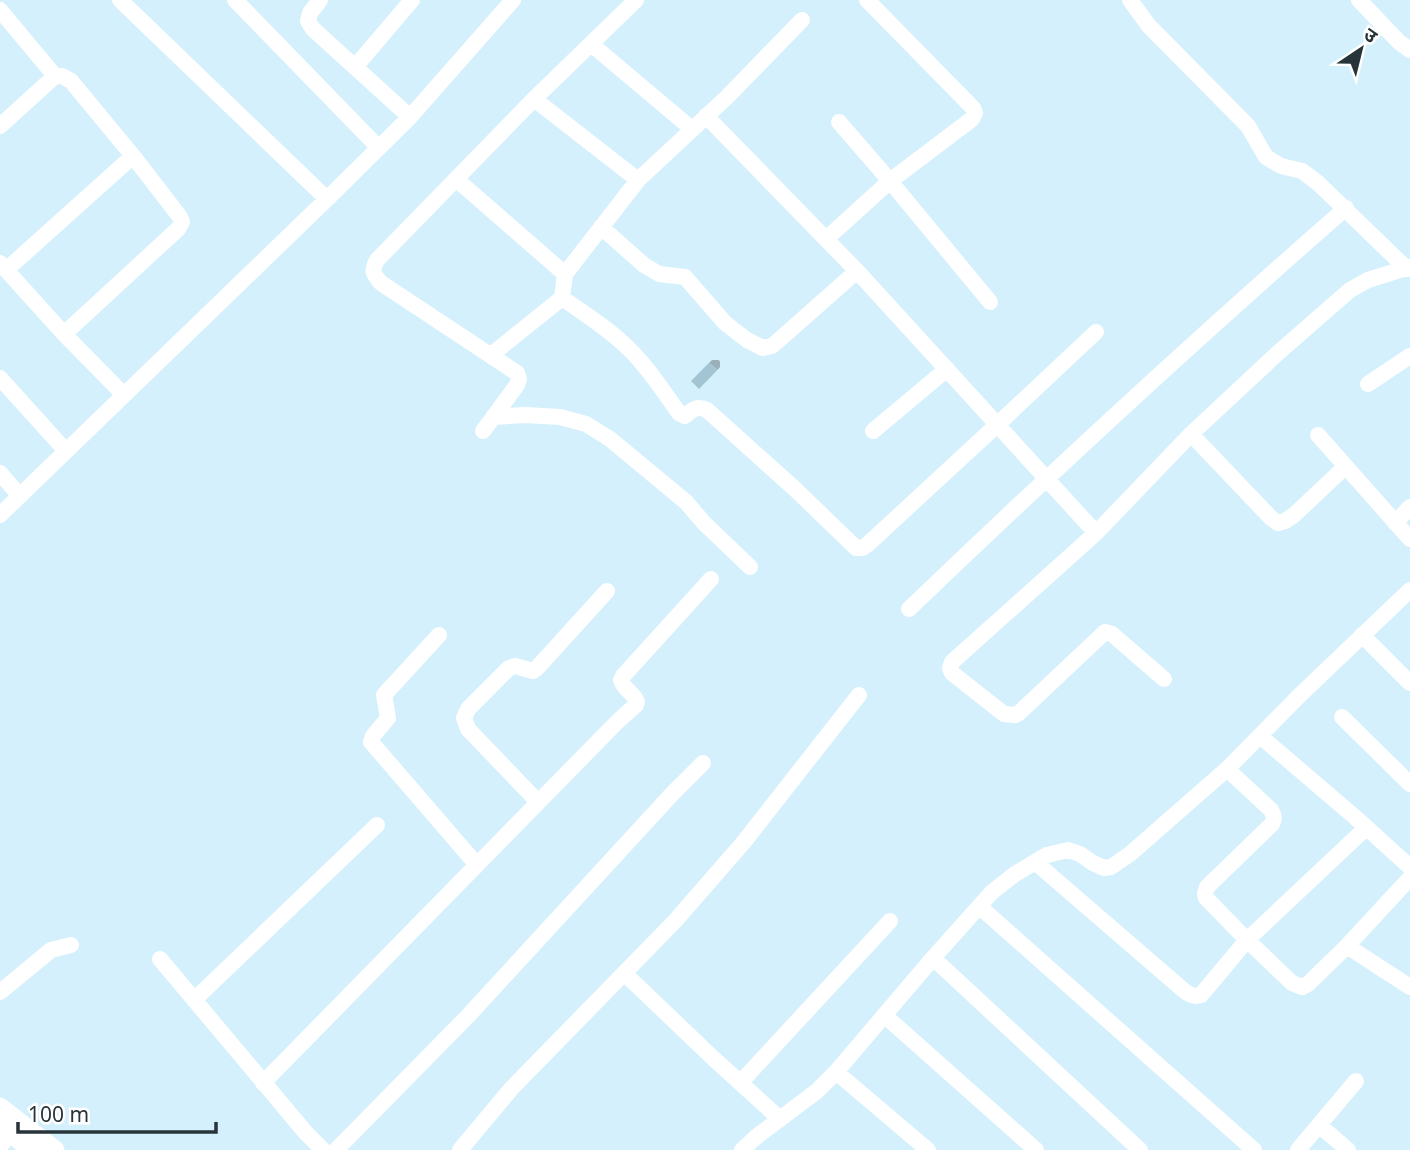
<svg xmlns="http://www.w3.org/2000/svg" width="1410" height="1150" font-family="'Noto Sans','Noto Sans Devanagari',sans-serif">
	<style>
		.building { fill: #a3c5d3; filter: url(#shadow) }
		.lines { fill: none; stroke-linecap: round; stroke-linejoin: round }
		.minor { stroke: #fff; stroke-width: 16 }
		.major { stroke: #fff; stroke-width: 19 }
	</style>
	<defs>
		<filter id="shadow"><feDropShadow dx="6" dy="-6" stdDeviation="0" flood-color="#0004"/></filter>
	</defs>
	<rect width="100%" height="100%" fill="#d4f0fc"/>
	<path class="building" d="M709 363 717 370 699 389 691 381Z"/>
	<g class="lines">
		<path class="minor" d="M120 0 327 199
			M235 0 379 148
			M320 0 310 13 308 21 313 29 410 117
			M867 0 973 108 975 113 972 119 890 181 990 302
			M1130 0 1149 26 1248 126 1266 157 1281 166 1302 171 1318 183 1407 269
			M1359 0 1399 42 1410 50
			M0 10 55 76 0 126
			M591 44 692 129
			M355 67 412 0
			M55 76H62L71 81 133 156
			M534 99 638 180
			M706 116 857 271 1096 533
			M456 179 565 274
			M601 227 644 265 659 274 685 277 725 323 747 340 763 348 772 346 779 340 857 271
			M826 239 890 181 839 122
			M0 263 64 334 124 395
			M6 270 133 156 180 217 182 222 178 229 64 334
			M562 298C585 314 609 329 628 348 648 367 663 391 679 413L685 416C692 410 697 405 707 410L795 489 856 548H862L868 544 998 424 1096 332
			M491 355 562 298 565 274 638 180 726 98 802 20
			M0 378 66 451
			M1368 384 1410 356
			M493 417 525 415 560 417 586 424 610 439 686 502 704 523 750 567
			M483 431 517 385 519 379 517 373 381 283C373 274 371 271 377 260L534 99 636 0
			M873 431 947 369
			M1191 434 1271 518 1278 523 1285 521 1294 515 1345 467
			M1318 435 1410 539
			M0 473 19 495
			M0 515 327 199 410 117 513 0
			M1395 523 1410 507
			M909 609C1052 472 1197 338 1346 208
			M439 635 384 695 388 718 373 736 371 742 477 865
			M1362 635 1410 683
			M1164 679 1112 634 1105 632 1019 713 1015 715 1004 714 952 673 950 668 952 662 1096 533 1191 434 1279 352 1350 290 1368 280 1410 267
			M1342 717 1410 784
			M1260 736 1356 818 1410 867
			M1227 769 1271 810C1274 816 1275 818 1272 824L1207 887 1205 894 1206 898 1247 940 1292 983 1302 987 1308 984 1347 946 1410 878
			M538 802 468 729 464 718 468 709 509 668 515 666 533 671 537 668 607 591
			M1035 862 1181 988C1187 993 1193 998 1201 995L1247 940 1366 828
			M980 907 1254 1150
			M1347 946 1410 987
			M933 958 1140 1150
			M160 959 306 1133 323 1150
			M624 973 713 1058 780 1119
			M0 992 51 950 71 945
			M194 1000 377 825
			M884 1015 1036 1150
			M836 1072 928 1150
			M263 1083 618 721 636 705 637 702C634 693 623 689 621 680L623 676 711 579
			M740 1083 890 921
			M1319 1125 1348 1150
			M0 1146 19 1125
			M336 1150 467 1017 672 794 703 763
			M460 1150 511 1089 675 921 743 843 859 695
			M742 1150 756 1137 817 1091 836 1072 933 958 992 892 1015 874 1047 855 1068 850 1080 854 1093 863 1104 868 1111 867 1130 854 1227 769 1300 695 1410 590
			M1298 1150 1356 1081"/>
		<path class="major" d="M0 1107 55 1150
			M0 1125 32 1150"/>
	</g>
	<g transform="translate(1361 49) rotate(35)" stroke="#ffffff" stroke-width="5" paint-order="stroke">
	<path d="M0-5L12 26L0 18L-12 26Z" fill="#27353a"/>
	<text y="-10" font-size="19" font-weight="bold" text-anchor="middle" fill="#27353a">उ</text>
	</g>
	<path d="M18 1122v10h198v-10" fill="none" stroke="#27353a" stroke-width="3.5"/>
	<text x="28" y="1122" font-size="21" fill="#27353a" stroke="#ffffff" stroke-width="5" paint-order="stroke">100 m</text>
</svg>
